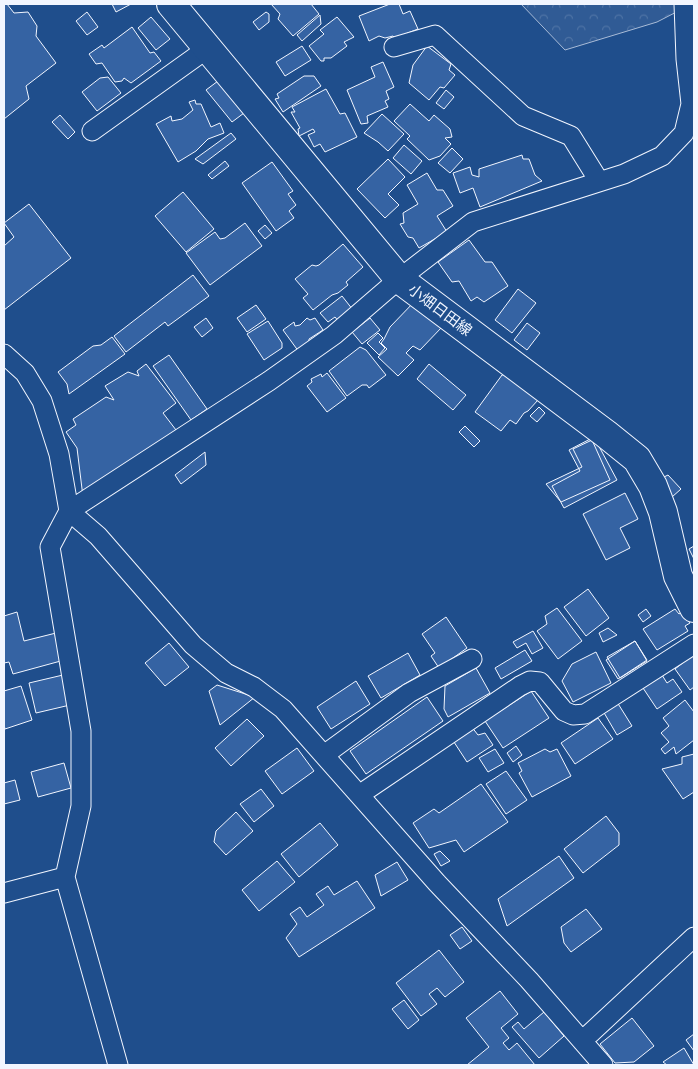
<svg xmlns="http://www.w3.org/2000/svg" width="698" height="1069" font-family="Montserrat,'Noto Sans JP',sans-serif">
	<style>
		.forest { fill: url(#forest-crowns); stroke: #a8bbd7 }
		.building { fill: #3563a3; stroke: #f2f6ff }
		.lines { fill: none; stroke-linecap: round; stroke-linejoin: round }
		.minor-casing { stroke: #f2f6ff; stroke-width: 21 }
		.secondary-casing { stroke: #f2f6ff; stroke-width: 30 }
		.minor { stroke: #1f4e8c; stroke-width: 19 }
		.secondary { stroke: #1f4e8c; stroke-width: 28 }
		.labels { text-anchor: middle; stroke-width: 4; stroke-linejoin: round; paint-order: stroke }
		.street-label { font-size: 15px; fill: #f2f6ff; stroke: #1f4e8c }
	</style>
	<defs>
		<pattern id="forest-crowns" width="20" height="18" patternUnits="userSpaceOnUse" patternTransform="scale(1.25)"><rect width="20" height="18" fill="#305b95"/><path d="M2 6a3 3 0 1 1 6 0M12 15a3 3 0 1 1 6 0" fill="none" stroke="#4e73a5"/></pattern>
	</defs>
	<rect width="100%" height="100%" fill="#1f4e8c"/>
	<path class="forest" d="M521 4H692L657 22 565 50Z"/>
	<path class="building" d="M4 4H7L14 13 28 12 37 26 36 36 56 63 26 86 29 99 4 119Z
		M112 4H131L116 12Z
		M271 4H311L319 14 293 36 278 19 280 14Z
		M390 4H399L403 14 410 11 418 29 395 38 393 36 385 38 379 36 369 41 359 16Z
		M87 12 98 27 87 35 76 21Z
		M266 12 269 14V22L259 30 253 22Z
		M320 15 321 24 302 41 297 35Z
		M151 17 170 39 156 50 138 28Z
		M337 17 354 37 344 42 347 46 331 58H324V61H321L309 46 324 34 320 30Z
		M132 27 150 53 154 52 161 61 131 83 124 78 122 81 115 82 102 63 96 64 89 54 102 45 104 48Z
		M302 46 311 60 285 76 276 62Z
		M427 46 451 64 449 70 455 75 444 88 440 87 429 100 409 83 413 65Z
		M383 62 394 87 386 91 389 99 385 101 388 107 367 116 368 123 361 124 347 90 375 77 371 67Z
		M304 76H314L321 86 283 112 275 99 279 98 277 94Z
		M108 77 121 93 97 111 82 92 100 78Z
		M218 81 244 113 232 122 206 90Z
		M326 89 340 114 345 113 357 137 325 152 320 144 314 147 308 135 315 132 313 129 299 136 298 129 300 128 291 112H295L292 107Z
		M446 90 454 97 444 109 436 103Z
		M195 100 196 104H201L211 127 220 123 224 133 208 139 196 151 178 162 156 124 171 116 172 121 182 119 193 110 189 102Z
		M410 104 429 121 434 115 450 129 452 137 445 138 451 144 440 156 429 160 407 139 410 136 394 121Z
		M382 114 404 134 388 151 378 142 364 133Z
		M60 115 75 132 68 139 52 122Z
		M231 133 236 139 203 164 195 159Z
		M404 145 422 161 411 174 393 158Z
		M452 148 463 159 450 173 438 163Z
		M522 155 523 159H529L535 175 542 181 480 207 473 188 460 193 453 173 470 167 472 175 479 177V169Z
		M388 159 405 177 388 194 399 205 385 218 357 189Z
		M225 161 229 166 212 179 208 175Z
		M272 162 293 191 288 194 296 205 289 211 294 218 276 231 242 183Z
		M427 173 437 190H443L453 206 437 216 447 232 419 248 413 238 408 237 400 224 404 223 403 213 418 204 407 185Z
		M183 192 214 229 186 252 155 216Z
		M29 204 71 258 4 310V246L14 237 4 223Z
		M245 223 262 246 210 285 186 253 215 232 220 239 225 238Z
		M265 225 272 233 265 239 258 231Z
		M469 240 485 262H492L508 286 484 302 477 297 471 301 459 281 452 282 438 262Z
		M343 244 363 267 346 282 348 285 338 293 332 295 313 310 303 298 308 294 295 279 312 265 316 266 319 265Z
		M193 275 209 296 168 326 165 322 126 352 114 336Z
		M518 289 536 303 512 333 495 320Z
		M342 296 353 310 339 322 335 317 328 322 320 313Z
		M415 301 442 327 420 350 413 346 406 353 414 360 398 376 378 357 387 349 381 343 384 339 390 327Z
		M256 305 266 319 247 332 237 318Z
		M206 318 213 328 202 337 194 327Z
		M307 318 310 320 315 318 323 330 309 339V345L299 352 283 330 294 322 295 326 300 325Z
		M370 318 380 330 362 344 352 332Z
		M268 321 282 343V348L264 360 247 334Z
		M527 323 540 333 527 350 514 340Z
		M378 333 383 338 379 342 385 348 379 355 367 343Z
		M112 337 125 354 69 394 67 384 58 372 93 346 101 345Z
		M360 347 366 350 386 375 369 388 367 385H362L347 396 329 371Z
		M169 355 207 409 191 420 153 366Z
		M146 364 176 403 163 413 176 430 83 497 77 448 66 432 76 425 73 419 106 397 114 400 105 386 128 372 139 376 137 371Z
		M429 364 466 395 453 410 417 379Z
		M327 373 346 398 327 412 307 386 312 382 311 379 321 374 322 377Z
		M510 374 538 400 528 411 524 413 516 424 510 420 501 431 475 412 502 375Z
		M539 407 545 413 537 422 530 416Z
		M465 426 480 441 474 447 459 432Z
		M594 437 617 480 564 508 552 486 580 471 569 450Z
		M592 440 610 480 561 502 546 484 582 467 573 449Z
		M205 452 206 465 181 484 175 475Z
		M668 475 681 489 672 497 662 478Z
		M625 493 638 519 620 528 630 548 606 560 583 514Z
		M694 546V559L689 549Z
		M588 589 609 618 586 636 564 607Z
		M557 608 582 641 558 659 537 631 547 624 545 616Z
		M646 609 651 616 643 622 638 615Z
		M675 609 679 614 682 612 690 623 685 626 688 631 657 650 643 629Z
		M17 612 24 641 60 632 68 659 13 674 9 662 4 663V616Z
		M446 617 467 648 439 668 431 656 435 653 422 634Z
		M608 628 617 635 603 642 599 633Z
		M533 631 543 648 532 654 526 643 517 648 513 642Z
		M635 641 647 660 618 679 606 660Z
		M635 641 647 661 620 678 607 657Z
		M169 643 189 667 165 686 145 663Z
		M525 650 532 661 501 679 495 668Z
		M596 652 611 683 573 702 562 681 572 664Z
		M408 653 420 675 381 698 368 676Z
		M694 654V687L690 690 675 669Z
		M476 668 490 693 448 717 444 709 445 686Z
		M63 675 70 705 36 713 29 683Z
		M662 675 667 683 673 679 682 692 657 709 643 688Z
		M356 681 370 704 331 729 317 707Z
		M217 685 255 697 220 725 209 691Z
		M21 686 32 720 5 729 4 725V691Z
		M531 691 549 718 503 748 485 721Z
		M427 697 443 721 366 774 350 751Z
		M685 700 694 712V740L676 754 674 747 665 754 661 749 669 742 661 733 669 726 663 718Z
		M617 702 632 726 617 735 603 711Z
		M598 718 613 739 575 764 561 743Z
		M247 719 264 736 231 766 215 748Z
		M471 726 478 735 485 733 493 745 467 762 452 739Z
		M516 746 522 755 513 762 507 753Z
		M297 748 314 771 282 794 265 771Z
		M495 749 504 763 488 772 479 758Z
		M545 749 550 752 557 749 571 776 532 797 519 773 522 771 518 763Z
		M694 754V792L683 799 662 769 682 764V757Z
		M64 763 71 788 38 797 31 772Z
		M506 771 527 800 506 814 486 784Z
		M15 780 20 800 4 804V783Z
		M481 784 508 822 464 852 456 840 429 848 413 823 434 809 439 813Z
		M261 789 274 806 254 822 240 804Z
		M236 812 253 831 226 855 214 842 216 831Z
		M606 816 619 833V845L583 873 564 849Z
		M320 823 338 845 299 877 281 854Z
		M440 851 450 861 441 866 434 854Z
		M559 856 574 878 507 926 498 899Z
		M277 861 295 882 259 911 242 890Z
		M397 862 408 880 381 896 375 875Z
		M357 881 375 908 299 957 286 938 297 924 290 914 300 907 307 917 324 905 316 894 328 886 334 895Z
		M586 909 602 929 571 952 564 943 561 927Z
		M462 927 472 941 460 949 450 935Z
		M439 950 464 982 445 997 437 988 429 994 437 1004 421 1016 396 983Z
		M500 991 518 1014 501 1028 509 1038 503 1043 509 1050 517 1043 535 1065H467L489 1047 466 1018Z
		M404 1000 419 1020 408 1029 392 1009Z
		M544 1012 564 1036 539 1058 512 1027 518 1022 524 1029Z
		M632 1018 654 1046 634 1062 615 1063 600 1044Z
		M694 1034V1051L686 1040Z
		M684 1048 694 1065H667L663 1062Z"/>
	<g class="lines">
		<defs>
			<path id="minor" d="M394 47 435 35 523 116 571 136 599 181
				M92 131 208 48
				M4 354 25 373 42 401 59 454 69 511 98 536 193 645 226 673 254 687 283 709 437 883 529 980 603 1065
				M324 755 409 693 472 659
				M359 795 520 686 530 681 540 682 564 711 573 715 585 714 694 644
				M4 893 65 877
				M582 1041 694 937
				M118 1065 65 877 81 806V731L50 547 69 511 269 381 334 335 399 279 473 222 624 174 662 156 684 133 691 104 686 59 684 4"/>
			<path id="secondary" d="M171 4 399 279 606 434 637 459 653 486 663 512 678 576 694 608"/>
		</defs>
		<use href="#minor" class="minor-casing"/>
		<use href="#secondary" class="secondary-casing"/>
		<use href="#minor" class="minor"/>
		<use href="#secondary" class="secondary"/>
	</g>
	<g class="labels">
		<g class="street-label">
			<text transform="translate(440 310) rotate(37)" y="5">小畑日田線</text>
		</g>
	</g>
	<rect width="698" height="1069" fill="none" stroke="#f2f6ff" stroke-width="10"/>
</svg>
